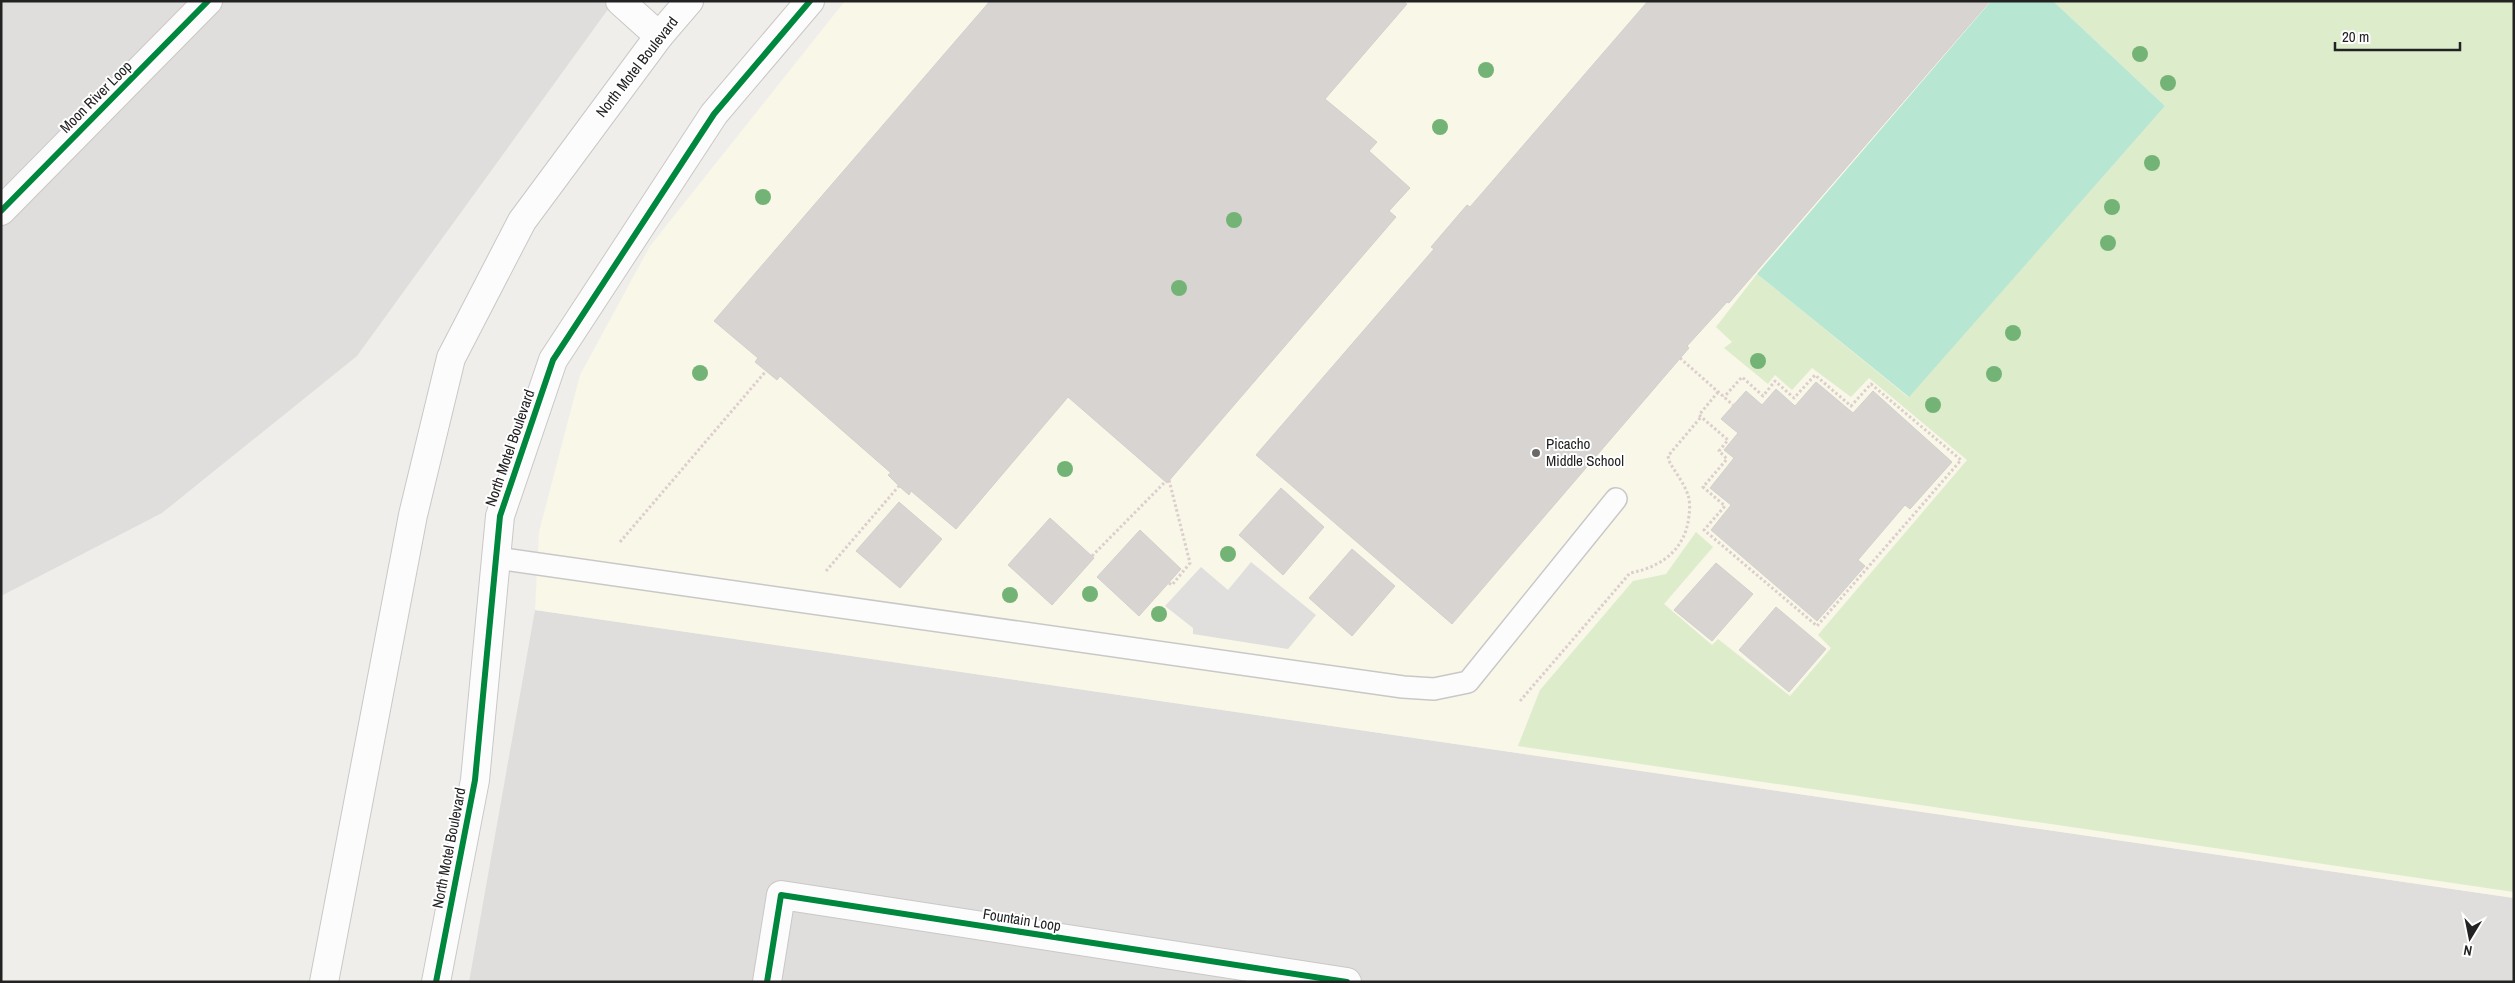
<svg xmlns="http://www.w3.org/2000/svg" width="2515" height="983" font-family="'Archivo Narrow',sans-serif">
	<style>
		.residential { fill: #dfdedc }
		.education { fill: #f8f7e8 }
		.grass { fill: #ddeccb }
		.pitch { fill: #b7e6d2 }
		.parking { fill: #e0dfde }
		.building { fill: #d7d4d2; stroke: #d3d0cc }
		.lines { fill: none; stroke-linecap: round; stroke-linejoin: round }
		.service-casing { stroke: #c9c8c7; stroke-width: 24 }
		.minor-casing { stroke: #c9c8c7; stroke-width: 30 }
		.tertiary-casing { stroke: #c9c8c7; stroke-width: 30 }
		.path { stroke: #dccecd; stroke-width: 3; stroke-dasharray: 2.5 2.5; stroke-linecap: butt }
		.service { stroke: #fdfcfc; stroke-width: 21 }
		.minor { stroke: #fdfcfc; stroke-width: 28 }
		.tertiary { stroke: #fdfcfc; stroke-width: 28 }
		.cycleway-casing { stroke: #fff; stroke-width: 9 }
		.cycleway { stroke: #00873e; stroke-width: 6 }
		.tree { fill: #73b476 }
		.poi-dot { fill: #6a6968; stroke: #fff; stroke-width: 2 }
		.labels { text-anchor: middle; stroke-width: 4; stroke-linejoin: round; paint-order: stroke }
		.street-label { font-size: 15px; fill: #222; stroke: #fff }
		.poi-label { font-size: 15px; fill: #222; stroke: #fff; text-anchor: start }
	</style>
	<rect width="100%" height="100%" fill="#f0eeeb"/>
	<path class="residential" d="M1 1H614L357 356 162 513 1 596Z
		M535 610 2514 898V982H469Z"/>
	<path class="education" d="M845 1H2514V898L535 610 539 532 580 375 650 246Z"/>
	<path class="grass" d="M2053 1H2514V892L1518 746 1540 690 1633 581 1666 574 1696 532 1713 547 1664 604 1712 645 1718 639 1790 696 1831 648 1818 635 1967 460 1869 378 1851 397 1812 368 1792 390 1775 375 1768 384 1724 348 1732 342 1716 327 1757 274 1908 397 2165 106Z"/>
	<path class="pitch" d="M1991 1H2053L2165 106 1909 397 1757 274Z"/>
	<path class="parking" d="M1251 562 1316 615 1288 649 1193 634V628L1165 606 1201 567 1228 590Z"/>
	<path class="building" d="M990 1H1403L1407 4 1325 99 1377 142 1369 151 1410 188 1389 211 1396 217 1167 483 1068 397 956 529 911 491 909 495 899 486 888 475 891 473 780 376 777 380 755 362 758 358 714 321Z
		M1648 1H1990L1729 303 1727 302 1687 346 1689 348 1452 624 1256 455 1434 249 1431 247 1467 205 1470 207Z
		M1816 382 1853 413 1873 391 1952 462 1910 509 1905 505 1858 560 1865 566 1817 621 1711 530 1731 505 1710 488 1734 458 1724 450 1738 433 1721 419 1746 391 1762 405 1776 389 1795 406Z
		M1281 488 1324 527 1283 575 1239 535Z
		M899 502 942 539 900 588 856 551Z
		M1050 518 1094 558 1052 605 1008 565Z
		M1140 530 1181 569 1139 616 1097 577Z
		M1352 549 1395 586 1352 636 1309 598Z
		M1716 563 1753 594 1712 641 1674 610Z
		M1776 607 1826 649 1789 692 1739 650Z"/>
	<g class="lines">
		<defs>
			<path id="service" d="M496 558 1403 687 1434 689 1468 682 1616 499"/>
			<path id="minor" d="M620 1 659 36
				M1 211 208 1
				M767 982 781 895 1347 982"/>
			<path id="tertiary" d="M324 982 413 515 451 358 522 221 659 36 689 1
				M436 982 475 780 500 516 553 360 714 114 810 1"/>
		</defs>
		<use href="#service" class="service-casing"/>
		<use href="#minor" class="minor-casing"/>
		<use href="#tertiary" class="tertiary-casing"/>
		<path class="path" d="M1680 358 1733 405
			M1718 392 1699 415 1728 440 1719 451 1727 459 1703 487 1725 506 1704 530 1817 626 1961 460 1871 384 1851 406 1815 375 1794 398 1775 381 1763 396 1742 377 1724 397
			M620 542 766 371
			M1092 556 1165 482
			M826 571 899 486
			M1169 583 1172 585 1190 563 1169 480
			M1520 701 1630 573C1662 567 1686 549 1689 515 1690 509 1690 501 1688 495 1684 483 1675 472 1669 461L1668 456 1701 417"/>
		<use href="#service" class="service"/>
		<use href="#minor" class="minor"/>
		<use href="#tertiary" class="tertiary"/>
		<defs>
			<path id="cycleway" d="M1 211 208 1
				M436 982 475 780 500 516 553 360 714 114 810 1
				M767 982 781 895 1347 982"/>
		</defs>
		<use href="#cycleway" class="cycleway-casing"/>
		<use href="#cycleway" class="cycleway"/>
	</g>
	<g class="tree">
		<circle cx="2140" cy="54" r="8"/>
		<circle cx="1486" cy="70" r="8"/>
		<circle cx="2168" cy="83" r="8"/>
		<circle cx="1440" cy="127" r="8"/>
		<circle cx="2152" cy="163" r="8"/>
		<circle cx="763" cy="197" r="8"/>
		<circle cx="2112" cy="207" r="8"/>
		<circle cx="1234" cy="220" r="8"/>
		<circle cx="2108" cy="243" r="8"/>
		<circle cx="1179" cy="288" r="8"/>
		<circle cx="2013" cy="333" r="8"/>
		<circle cx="1758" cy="361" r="8"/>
		<circle cx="700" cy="373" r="8"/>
		<circle cx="1994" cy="374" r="8"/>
		<circle cx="1933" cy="405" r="8"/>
		<circle cx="1065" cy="469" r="8"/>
		<circle cx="1228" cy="554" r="8"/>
		<circle cx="1090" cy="594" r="8"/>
		<circle cx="1010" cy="595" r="8"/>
		<circle cx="1159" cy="614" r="8"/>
	</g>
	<circle class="poi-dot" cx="1536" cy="453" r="5"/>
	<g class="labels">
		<g class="street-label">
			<text transform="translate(637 67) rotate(-52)" y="5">North Motel Boulevard</text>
			<text transform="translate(96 97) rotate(-45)" y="5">Moon River Loop</text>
			<text transform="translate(510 448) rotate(-71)" y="5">North Motel Boulevard</text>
			<text transform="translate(449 848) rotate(-79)" y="5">North Motel Boulevard</text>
			<text transform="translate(1022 920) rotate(9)" y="5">Fountain Loop</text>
		</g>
		<g class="poi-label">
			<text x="1546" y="449">Picacho<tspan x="1546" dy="17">Middle School</tspan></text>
		</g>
	</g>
	<rect width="2515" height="983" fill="none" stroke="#222222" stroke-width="5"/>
	<g transform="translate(2470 938) rotate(190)" stroke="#ffffff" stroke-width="4" paint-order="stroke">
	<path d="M0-4L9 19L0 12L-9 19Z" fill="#222222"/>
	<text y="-8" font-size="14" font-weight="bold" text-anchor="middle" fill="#222222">N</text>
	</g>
	<path d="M2335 42v8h125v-8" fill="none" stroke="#222222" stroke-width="2.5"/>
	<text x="2342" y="42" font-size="15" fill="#222222" stroke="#ffffff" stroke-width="4" paint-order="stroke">20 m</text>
</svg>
